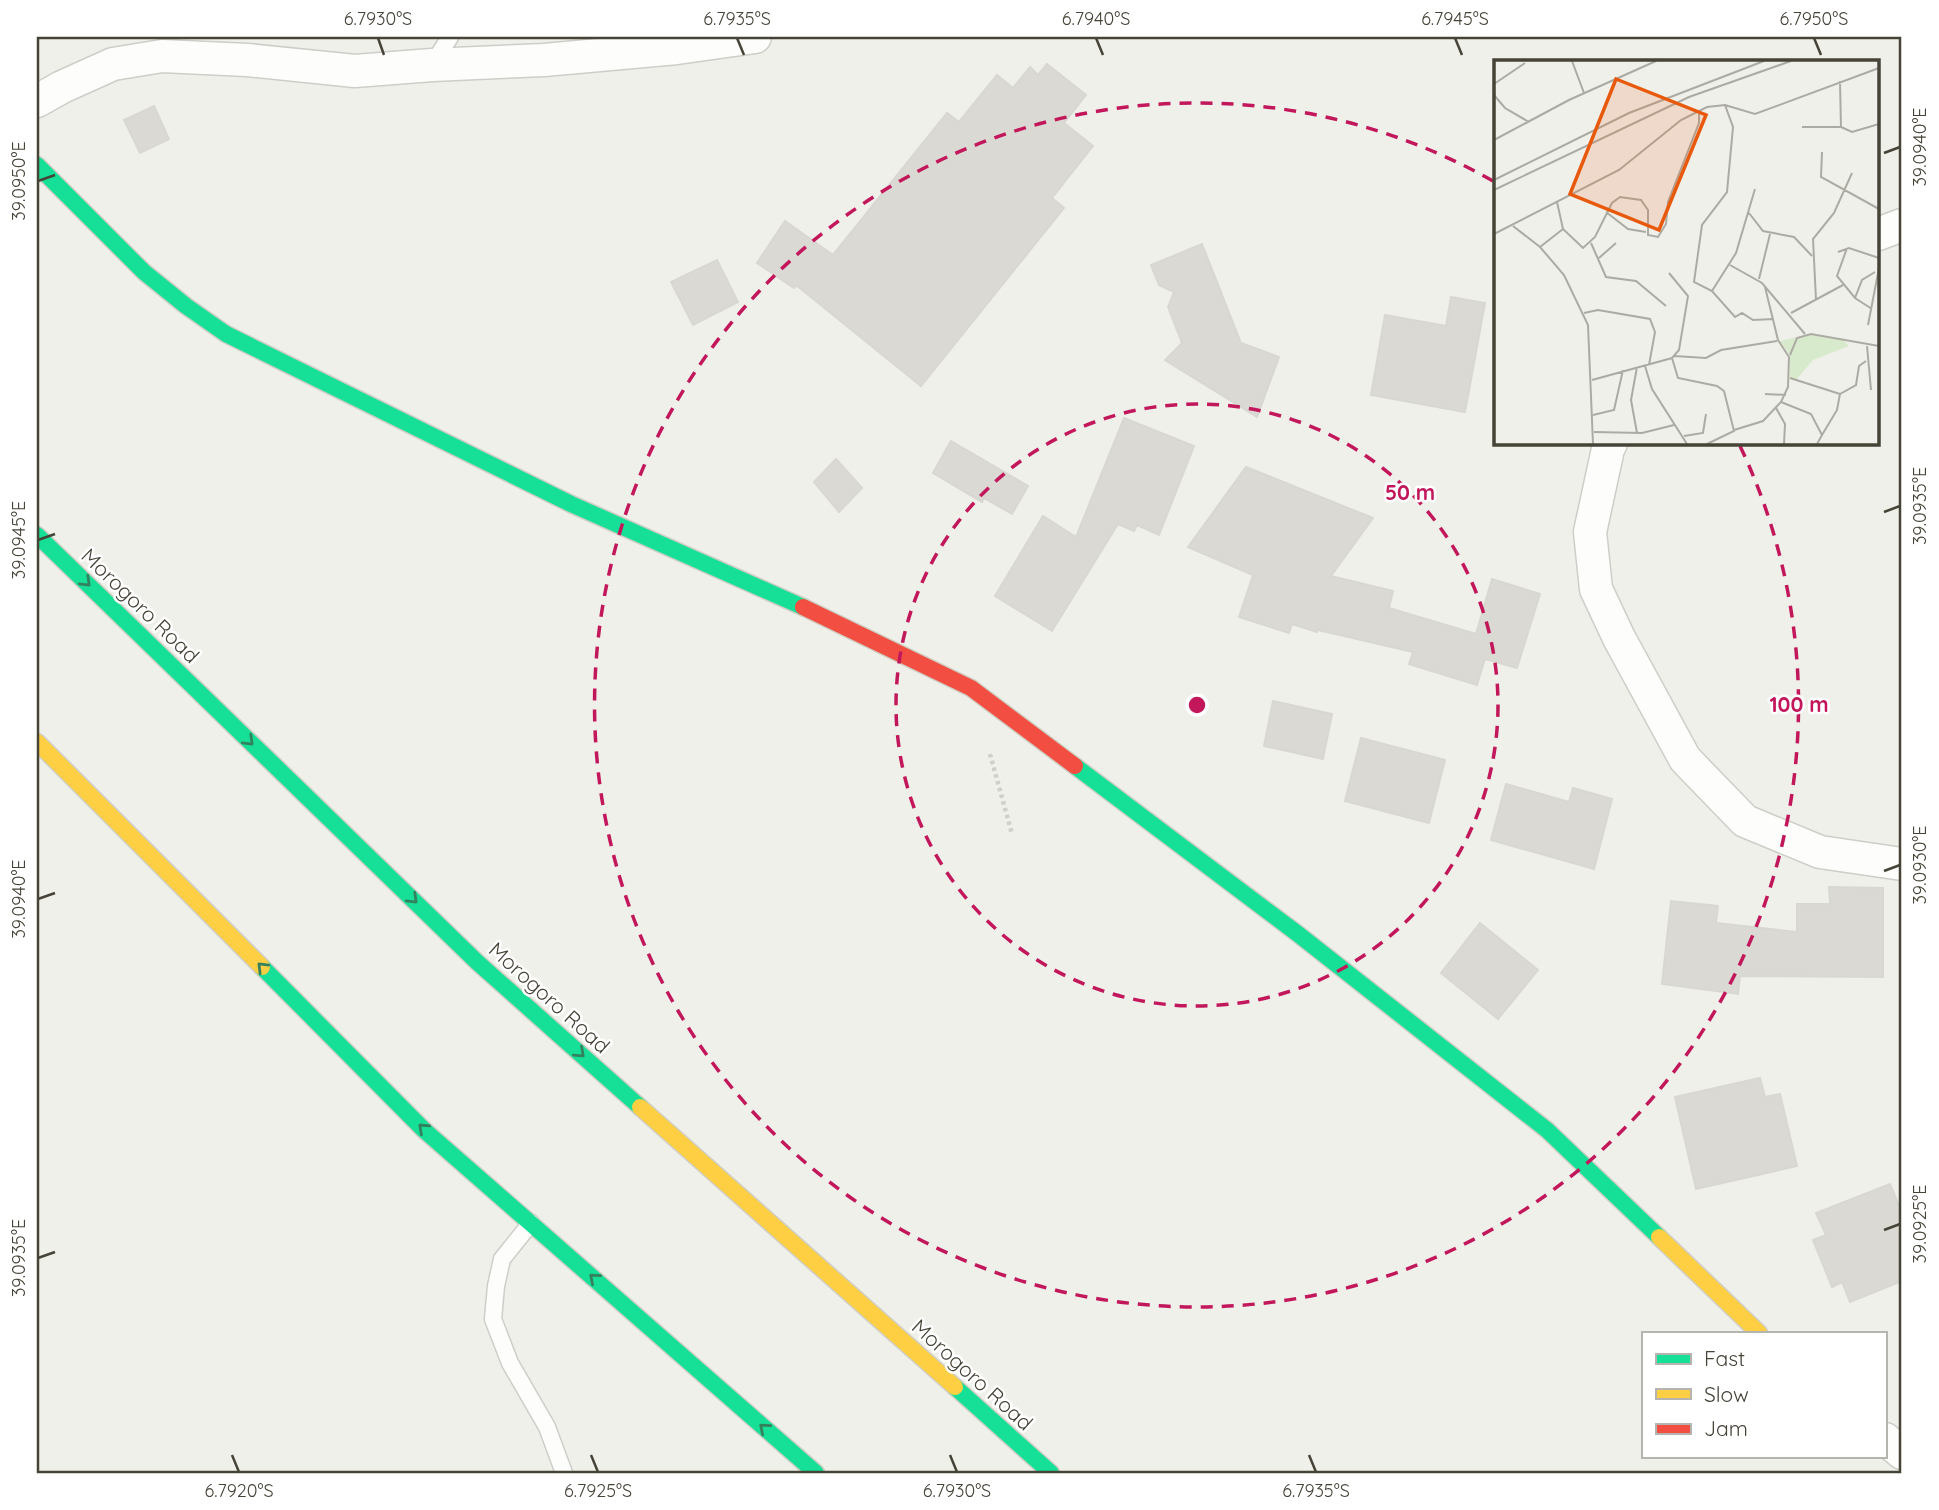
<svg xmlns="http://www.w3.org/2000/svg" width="1939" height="1510" font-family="Quicksand,sans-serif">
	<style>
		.building { fill: #dad9d3; stroke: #d8d7d1; stroke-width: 2 }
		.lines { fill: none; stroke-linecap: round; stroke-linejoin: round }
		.lane-casing { stroke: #cecec8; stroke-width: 19 }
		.street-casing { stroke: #cecec8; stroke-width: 35 }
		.fast-casing { stroke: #cfcec2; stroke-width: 19 }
		.slow-casing { stroke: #cfcec2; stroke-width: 19 }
		.jam-casing { stroke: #cfcec2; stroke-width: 19 }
		.path { stroke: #d1cfcb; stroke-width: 4.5; stroke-dasharray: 3.5 3.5; stroke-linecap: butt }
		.lane { stroke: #fdfdfc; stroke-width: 16 }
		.street { stroke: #fdfdfc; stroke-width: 32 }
		.fast { stroke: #16e098; stroke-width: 16 }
		.slow { stroke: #ffcf43; stroke-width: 16 }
		.jam { stroke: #f24e42; stroke-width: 16 }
		.oneway { stroke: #33825e }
		.ticks { fill: none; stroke: #464337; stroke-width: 2.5 }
		.ring { fill: none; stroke: #c2185b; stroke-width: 3.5; stroke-dasharray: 12 9 }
		.labels { text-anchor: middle; stroke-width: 5; stroke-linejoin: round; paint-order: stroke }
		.street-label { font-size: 21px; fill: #464337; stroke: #fff }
		.inset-road { fill: none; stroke: #acaba3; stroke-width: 2 }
		.view { fill: #e8590c; fill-opacity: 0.15; stroke: #e8590c; stroke-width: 3.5 }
		.inset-edge { fill: none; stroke: #464337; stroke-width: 3.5 }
		.centre { fill: #c2185b; stroke: #fff; stroke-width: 3.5 }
		.ring-label { font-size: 21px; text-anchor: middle; font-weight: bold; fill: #c2185b; stroke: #fff; stroke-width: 5; stroke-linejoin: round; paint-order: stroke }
		.neatline { fill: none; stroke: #464337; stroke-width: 2.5 }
		.ticks-label { font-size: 18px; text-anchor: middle; fill: #464337 }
	</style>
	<rect width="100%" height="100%" fill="#f0f0eb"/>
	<path class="building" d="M1047 64 1086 95 1064 123 1093 146 1052 198 1064 208 921 386 796 285 794 288 757 263 785 221 833 255 947 113 959 122 997 75 1013 88 1030 67 1038 75Z
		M154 106 169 139 140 153 124 120Z
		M1202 244 1241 343 1279 357 1257 417 1165 360 1182 343 1168 307 1174 292 1159 285 1151 265Z
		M717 260 738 302 693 325 671 282Z
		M1451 297 1485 303 1465 412 1371 395 1385 315 1446 326Z
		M1124 418 1194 446 1159 535 1137 525 1134 531 1118 524 1052 631 995 596 1043 516 1076 537Z
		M951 441 1028 486 1012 514 984 498 982 502 933 473Z
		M836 459 862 488 839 512 814 482Z
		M1246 467 1373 518 1331 576 1393 591 1389 608 1476 634 1492 579 1540 594 1517 668 1485 659 1477 685 1409 664 1413 652 1318 630 1317 632 1292 624 1289 633 1239 617 1253 575 1188 547Z
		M1273 701 1332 714 1323 759 1264 746Z
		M1361 738 1445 760 1429 823 1345 801Z
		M1506 784 1569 802 1573 788 1612 799 1594 869 1491 840Z
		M1829 887 1883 888V977L1740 976 1738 994 1662 984 1671 901 1718 906 1716 923 1797 932V904H1830Z
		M1480 923 1538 970 1498 1019 1441 973Z
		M1760 1078 1765 1097 1780 1094 1797 1166 1696 1189 1675 1097Z
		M1890 1184 1902 1213V1281L1850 1302 1842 1282 1832 1287 1813 1240 1826 1235 1816 1213Z"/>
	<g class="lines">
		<defs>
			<path id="lane" d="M432 65 450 37
				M531 1223 502 1259 496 1286 493 1319 510 1363 547 1427 564 1473"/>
			<path id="street" d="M37 101 62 87 113 64 162 56 247 60 355 71 432 65 544 60 677 48 755 37
				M1878 234 1902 225
				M1611 443 1608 449 1590 532 1596 589 1619 638 1685 759 1745 821 1820 852 1902 864
				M1885 1439 1902 1453"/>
			<path id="fast" d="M37 165 144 272 186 306 226 334 571 504 803 607
				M37 535 477 962 640 1107
				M1075 766 1298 934 1547 1130 1659 1237
				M262 967 424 1130 816 1473
				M955 1387 1051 1473"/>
			<path id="slow" d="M37 742 262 967
				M640 1107 955 1387
				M1659 1237 1759 1333"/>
			<path id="jam" d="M803 607 971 688 1075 766"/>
		</defs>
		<use href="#lane" class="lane-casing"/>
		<use href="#street" class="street-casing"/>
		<use href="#fast" class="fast-casing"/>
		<use href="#slow" class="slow-casing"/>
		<use href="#jam" class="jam-casing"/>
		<path class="path" d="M990 754 1012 834"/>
		<use href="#lane" class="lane"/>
		<use href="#street" class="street"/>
		<use href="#fast" class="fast"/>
		<use href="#slow" class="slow"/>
		<use href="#jam" class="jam"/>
	</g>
	<defs><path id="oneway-chevron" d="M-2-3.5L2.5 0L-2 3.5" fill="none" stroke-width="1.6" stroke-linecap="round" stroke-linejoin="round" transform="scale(1.75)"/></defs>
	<g class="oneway">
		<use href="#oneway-chevron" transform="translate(86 582) rotate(44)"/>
		<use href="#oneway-chevron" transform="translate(249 741) rotate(44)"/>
		<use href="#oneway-chevron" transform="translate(413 899) rotate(44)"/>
		<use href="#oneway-chevron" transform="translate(262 967) rotate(-135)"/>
		<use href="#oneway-chevron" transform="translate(580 1053) rotate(42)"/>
		<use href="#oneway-chevron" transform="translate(423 1128) rotate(-137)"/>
		<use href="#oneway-chevron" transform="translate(594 1278) rotate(-139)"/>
		<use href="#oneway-chevron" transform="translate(764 1428) rotate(-139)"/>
	</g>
	<path class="ticks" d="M378 38 384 55M737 38 744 55M1096 38 1103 55M1455 38 1462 55M1814 38 1821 55M1884 153 1900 147M38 181 55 175M1884 512 1900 506M38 540 55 534M1884 871 1900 865M38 899 55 893M1884 1230 1900 1224M38 1258 55 1252M232 1455 239 1472M591 1455 598 1472M950 1455 957 1472M1309 1455 1316 1472"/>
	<g class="ring">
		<circle cx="1197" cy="705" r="301"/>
		<path d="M1740 446A602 602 0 1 1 1493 181"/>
	</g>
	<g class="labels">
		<g class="street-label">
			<text transform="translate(140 606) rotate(44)" y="7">Morogoro Road</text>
			<text transform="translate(549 998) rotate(42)" y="7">Morogoro Road</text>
			<text transform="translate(972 1375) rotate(42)" y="7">Morogoro Road</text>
		</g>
	</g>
	<g transform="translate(1494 60)">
		<rect width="385" height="385" fill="#f0f0eb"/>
		<path d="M316 274 348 279 355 286 319 300 302 320 296 317V295L286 281Z" fill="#d8eacc"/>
		<path class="inset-road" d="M78 1 90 33M346 21 347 67 358 72 385 64M0 24 31 3M0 35 11 48 35 62M231 45 239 67 233 132 208 165 200 222 218 231 241 257 248 253 259 260 280 259M308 67H347M0 80 75 40 162 1M328 92 327 117 385 149M0 120 135 53 270 1M0 130 195 37 297 1M63 142 69 169 89 188 101 177 118 143 126 137 147 140 154 150V175L164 177 172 164 174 142 205 63V52M112 152 134 169 152 172M255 153 269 171 300 177 318 196M19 166 46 187 70 215 94 265 99 384M0 174 125 110 187 60 213 47 231 45 261 54 385 8M97 183 112 217 142 221 172 246M46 187 69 169M353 188 343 216 361 238 378 249M344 192 355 188 385 198M105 198 122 183M236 205 268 223 311 274M265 219 276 174M218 231 242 193 261 129M361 238 368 220 381 212M322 240 319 179 340 153 358 113M90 253 104 250 156 259 161 272 155 305M297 253 349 225M374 265 385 208M373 286 377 330M296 295 303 278 317 274 385 286M180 296 212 298 227 290 283 281M178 298 184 318 223 326 230 331 240 371 213 384M151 306 158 329 193 384M143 307 137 340 143 373M296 318 346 334 343 350 328 375M98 320 178 298 185 290 194 236 175 213M271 334 292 335M346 334 362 325 365 306 372 301M287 342 317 354 328 375 323 384M282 348 291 364 290 384M99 355 120 350 129 310M240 370 269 361 287 342 294 327 295 297 284 280 271 227M100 372 148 373 180 365M190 376 209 373 212 354"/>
		<path class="view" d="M122 19 212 55 165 170 76 134Z"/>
		<rect width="385" height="385" class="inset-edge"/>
	</g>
	<circle cx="1197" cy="705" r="10" class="centre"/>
	<g class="ring-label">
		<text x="1410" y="500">50 m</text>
		<text x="1799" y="712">100 m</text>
	</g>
	<rect width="1939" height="1510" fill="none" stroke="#ffffff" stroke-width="77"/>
	<rect x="1642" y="1332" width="245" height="126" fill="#ffffff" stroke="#b5b4af" stroke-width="2"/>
	<rect x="1656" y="1354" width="35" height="10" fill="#16e098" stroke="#b5b4af" stroke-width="2"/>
	<text x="1704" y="1366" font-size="21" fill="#464337">Fast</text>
	<rect x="1656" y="1389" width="35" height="10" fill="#ffcf43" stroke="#b5b4af" stroke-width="2"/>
	<text x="1704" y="1402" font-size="21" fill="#464337">Slow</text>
	<rect x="1656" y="1424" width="35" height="10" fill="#f24e42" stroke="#b5b4af" stroke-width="2"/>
	<text x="1704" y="1436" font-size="21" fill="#464337">Jam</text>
	<rect x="38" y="38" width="1862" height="1434" class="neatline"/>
	<g class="ticks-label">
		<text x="378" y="25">6.7930°S</text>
		<text x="737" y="25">6.7935°S</text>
		<text x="1096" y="25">6.7940°S</text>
		<text x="1455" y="25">6.7945°S</text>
		<text x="1814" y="25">6.7950°S</text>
		<text transform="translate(1920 147) rotate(-90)" y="6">39.0940°E</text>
		<text transform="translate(19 181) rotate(-90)" y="6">39.0950°E</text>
		<text transform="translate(1920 506) rotate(-90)" y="6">39.0935°E</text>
		<text transform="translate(19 540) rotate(-90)" y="6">39.0945°E</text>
		<text transform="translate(1920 865) rotate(-90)" y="6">39.0930°E</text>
		<text transform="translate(19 899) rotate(-90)" y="6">39.0940°E</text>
		<text transform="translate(1920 1224) rotate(-90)" y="6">39.0925°E</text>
		<text transform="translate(19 1258) rotate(-90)" y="6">39.0935°E</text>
		<text x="239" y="1497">6.7920°S</text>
		<text x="598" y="1497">6.7925°S</text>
		<text x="957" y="1497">6.7930°S</text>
		<text x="1316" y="1497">6.7935°S</text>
	</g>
</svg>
